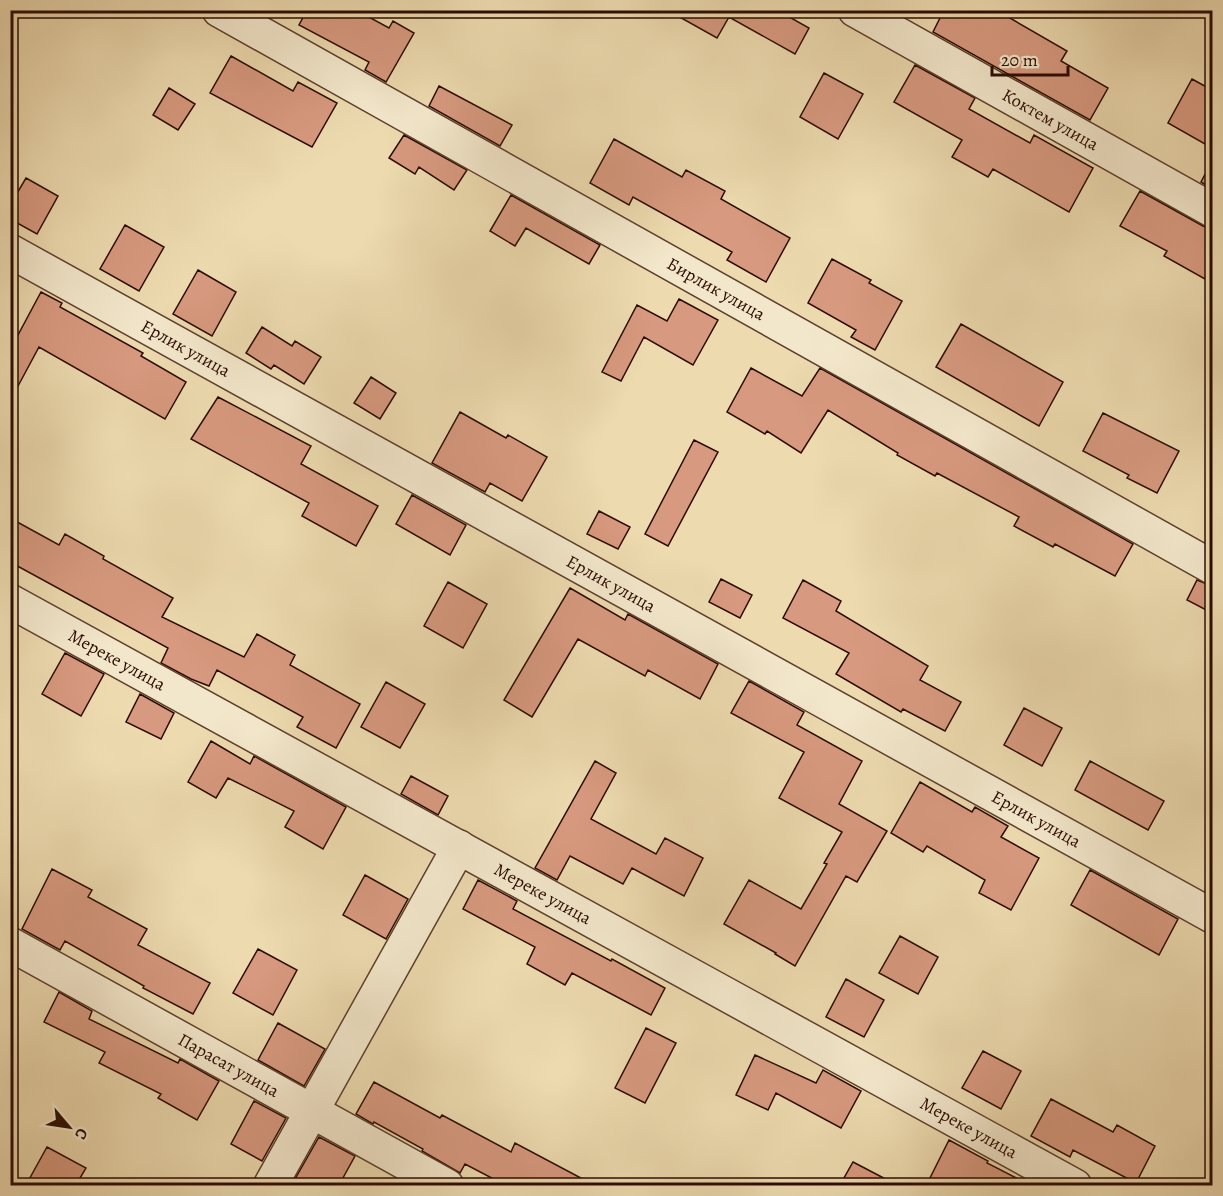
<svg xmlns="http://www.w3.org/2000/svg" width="1223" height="1196" font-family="Alegreya,serif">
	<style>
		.building { fill: #d7997f; stroke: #2b0b00; stroke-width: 1.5 }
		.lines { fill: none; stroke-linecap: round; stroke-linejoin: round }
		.minor-casing { stroke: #5c3f2c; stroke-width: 36 }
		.minor { stroke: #f3e7cb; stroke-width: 33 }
		.labels { text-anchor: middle; stroke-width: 6; stroke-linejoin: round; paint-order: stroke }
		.street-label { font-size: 18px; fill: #2b0b00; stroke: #f3e7cb }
	</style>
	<rect width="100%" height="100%" fill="#eddaaf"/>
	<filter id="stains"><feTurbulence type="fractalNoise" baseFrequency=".00333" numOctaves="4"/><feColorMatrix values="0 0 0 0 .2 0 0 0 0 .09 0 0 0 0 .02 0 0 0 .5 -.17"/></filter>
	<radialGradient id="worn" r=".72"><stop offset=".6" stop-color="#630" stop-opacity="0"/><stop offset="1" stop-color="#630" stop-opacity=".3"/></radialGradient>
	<path class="building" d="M307 10H356L389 28 393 21 414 33 386 82 365 70 369 62 299 25Z
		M667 10H777L809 28 795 54 729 17 717 38Z
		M944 10H996L1067 51 1061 61 1108 88 1090 120 933 32Z
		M231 56 293 91 298 82 337 103 312 147 210 93Z
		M915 65 975 98 969 109 1030 143 1034 135 1093 168 1069 212 993 169 988 177 952 157 962 140 894 102Z
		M824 73 863 94 838 139 800 117Z
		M1192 79 1212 90V148L1168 123Z
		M439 86 512 125 500 146 429 106Z
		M169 88 195 104 178 130 153 115Z
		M404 135 467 170 454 190 419 167 415 174 389 158Z
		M614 139 682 177 686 170 725 191 721 199 790 238 766 282 727 260 732 252 633 197 629 205 590 183Z
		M1212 161V189L1201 182Z
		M26 178 58 196 37 234 10 219V205Z
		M1140 191 1203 226 1212 229V283L1164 256 1167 251 1120 226Z
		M511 195 600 245 589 264 526 228 515 246 490 231Z
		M125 225 164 247 139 291 100 269Z
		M832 259 871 280 869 283 902 301 875 350 851 337 856 330 808 303Z
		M198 270 236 292 212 336 173 314Z
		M41 292 62 303 60 307 143 353 141 356 186 382 165 419 39 347 10 401V350Z
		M679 299 718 320 693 365 644 337 621 381 602 372 637 305 667 321Z
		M961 324 1063 382 1039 426 936 367Z
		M262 327 292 346 295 341 321 357 304 384 274 365 271 369 246 353Z
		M751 368 802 396 820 368 1133 544 1115 576 1055 544 1053 547 1014 526 1019 517 937 473 935 476 897 455 898 453 828 410 801 453 767 431 765 434 727 412Z
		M371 377 396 393 380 419 354 403Z
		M218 397 311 446 301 464 378 506 356 546 302 516 309 503 191 439Z
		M460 412 506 438 508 435 547 457 522 501 490 483 485 492 432 463Z
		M1103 413 1179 451 1157 493 1127 478 1129 475 1083 451Z
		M694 440 718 452 668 546 645 534Z
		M412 495 466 525 450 555 396 524Z
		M599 511 630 527 618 549 587 534Z
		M10 518 59 545 65 534 104 556 103 559 173 598 162 617 244 657 257 634 295 655 290 665 360 704 336 748 297 727 303 717 217 670 209 686 191 679 161 663 168 648 10 562Z
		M721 579 752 595 740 618 709 602Z
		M803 580 841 601 836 611 928 666 920 680 961 702 945 731 903 709 901 712 836 674 849 653 783 618Z
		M1197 580 1212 586V613L1187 600Z
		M448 582 487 604 463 648 424 626Z
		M570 588 625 620 628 614 718 664 700 699 648 670 645 676 578 639 532 717 504 700Z
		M65 653 104 674 81 716 42 694Z
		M749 681 804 712 797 725 862 761 839 804 887 831 857 882 846 876 795 966 775 954 776 953 724 924 749 880 801 909 827 864 824 863 842 832 779 798 804 752 731 713Z
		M386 682 425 704 400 748 361 727Z
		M140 694 174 713 161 739 126 722Z
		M1024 708 1062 728 1042 766 1004 745Z
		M211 741 250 764 254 756 346 807 323 849 285 827 294 811 228 778 216 798 188 782Z
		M595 761 616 773 591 819 656 854 665 838 703 858 684 896 632 868 623 884 570 856 557 880 535 868Z
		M1090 761 1164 801 1148 830 1075 790Z
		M411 776 448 796 438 815 401 794Z
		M920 782 972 812 975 807 1008 826 1001 837 1039 858 1011 910 979 893 985 880 927 846 923 852 891 833Z
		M52 869 92 890 88 897 147 929 138 945 210 983 193 1014 143 988 144 986 65 941 60 950 22 929Z
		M1090 870 1178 919 1159 955 1071 905Z
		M365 875 408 899 386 939 343 915Z
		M478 880 517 901 513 909 611 961 612 959 665 988 651 1015 572 973 565 985 527 964 535 947 463 909Z
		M900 936 938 957 918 994 879 973Z
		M258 949 297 970 273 1015 233 993Z
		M846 979 884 1000 864 1037 826 1017Z
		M59 992 92 1011 89 1019 178 1063 180 1059 219 1081 197 1120 158 1098 161 1094 99 1063 105 1052 44 1022Z
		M278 1023 325 1049 304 1086 258 1060Z
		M646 1028 676 1043 645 1103 615 1088Z
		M983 1051 1021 1071 1001 1109 962 1088Z
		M755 1055 816 1083 823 1070 861 1091 841 1128 776 1093 768 1110 736 1095Z
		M374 1082 440 1118 442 1115 511 1152 515 1143 594 1185H505L465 1164 460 1173 422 1151 423 1149 374 1122 373 1124 356 1114Z
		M1051 1099 1113 1132 1117 1125 1155 1146 1136 1183 1073 1150 1070 1157 1031 1136Z
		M254 1101 286 1118 262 1161 231 1144Z
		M319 1137 355 1156 339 1185H307L295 1179Z
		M949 1140 988 1161 987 1163 1030 1185H944L930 1178Z
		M47 1147 86 1168 76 1185H26Z
		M853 1162 897 1185H840Z"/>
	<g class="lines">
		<defs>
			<g id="minor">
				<path id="s1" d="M219 10 1212 567"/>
				<path id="s2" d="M855 10 1212 210"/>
				<path id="s3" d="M10 251 1212 916"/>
				<path id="s4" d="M10 601 1075 1186"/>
				<path id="s5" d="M10 944 447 1186"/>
				<path d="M270 1186 459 847"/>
			</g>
		</defs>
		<use href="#minor" class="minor-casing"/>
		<use href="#minor" class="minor"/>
	</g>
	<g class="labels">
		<g class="street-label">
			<text dy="6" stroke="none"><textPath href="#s2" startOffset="224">Коктем улица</textPath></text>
			<text dy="6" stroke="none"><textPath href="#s1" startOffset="570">Бирлик улица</textPath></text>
			<text dy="6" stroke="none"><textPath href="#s3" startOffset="201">Ерлик улица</textPath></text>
			<text dy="6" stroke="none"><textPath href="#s3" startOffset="687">Ерлик улица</textPath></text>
			<text dy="6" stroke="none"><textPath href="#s4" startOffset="122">Мереке улица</textPath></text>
			<text dy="6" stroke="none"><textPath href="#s3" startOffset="1173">Ерлик улица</textPath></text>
			<text dy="6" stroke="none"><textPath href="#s4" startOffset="608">Мереке улица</textPath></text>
			<text dy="6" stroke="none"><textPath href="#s5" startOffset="250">Парасат улица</textPath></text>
			<text dy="6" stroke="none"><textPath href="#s4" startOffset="1094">Мереке улица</textPath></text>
		</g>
	</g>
	<rect width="1223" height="1196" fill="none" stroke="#eddaaf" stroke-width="36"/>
	<rect x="12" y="12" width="1199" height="1172" fill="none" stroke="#2b0b00" stroke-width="3"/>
	<rect x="18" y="18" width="1187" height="1160" fill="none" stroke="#2b0b00" stroke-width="1.5"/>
	<g transform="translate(69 1127) rotate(119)" stroke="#f3e7cb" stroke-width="4.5" paint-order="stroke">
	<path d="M0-4.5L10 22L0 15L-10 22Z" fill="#2b0b00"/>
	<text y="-9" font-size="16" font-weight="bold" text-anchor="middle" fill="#2b0b00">С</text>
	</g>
	<path d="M992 66v9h76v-9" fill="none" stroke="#2b0b00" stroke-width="3"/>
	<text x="1001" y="66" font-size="18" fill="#2b0b00" stroke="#f3e7cb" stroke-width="4.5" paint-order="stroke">20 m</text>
	<rect width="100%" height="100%" filter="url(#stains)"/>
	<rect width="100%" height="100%" fill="url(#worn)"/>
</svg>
